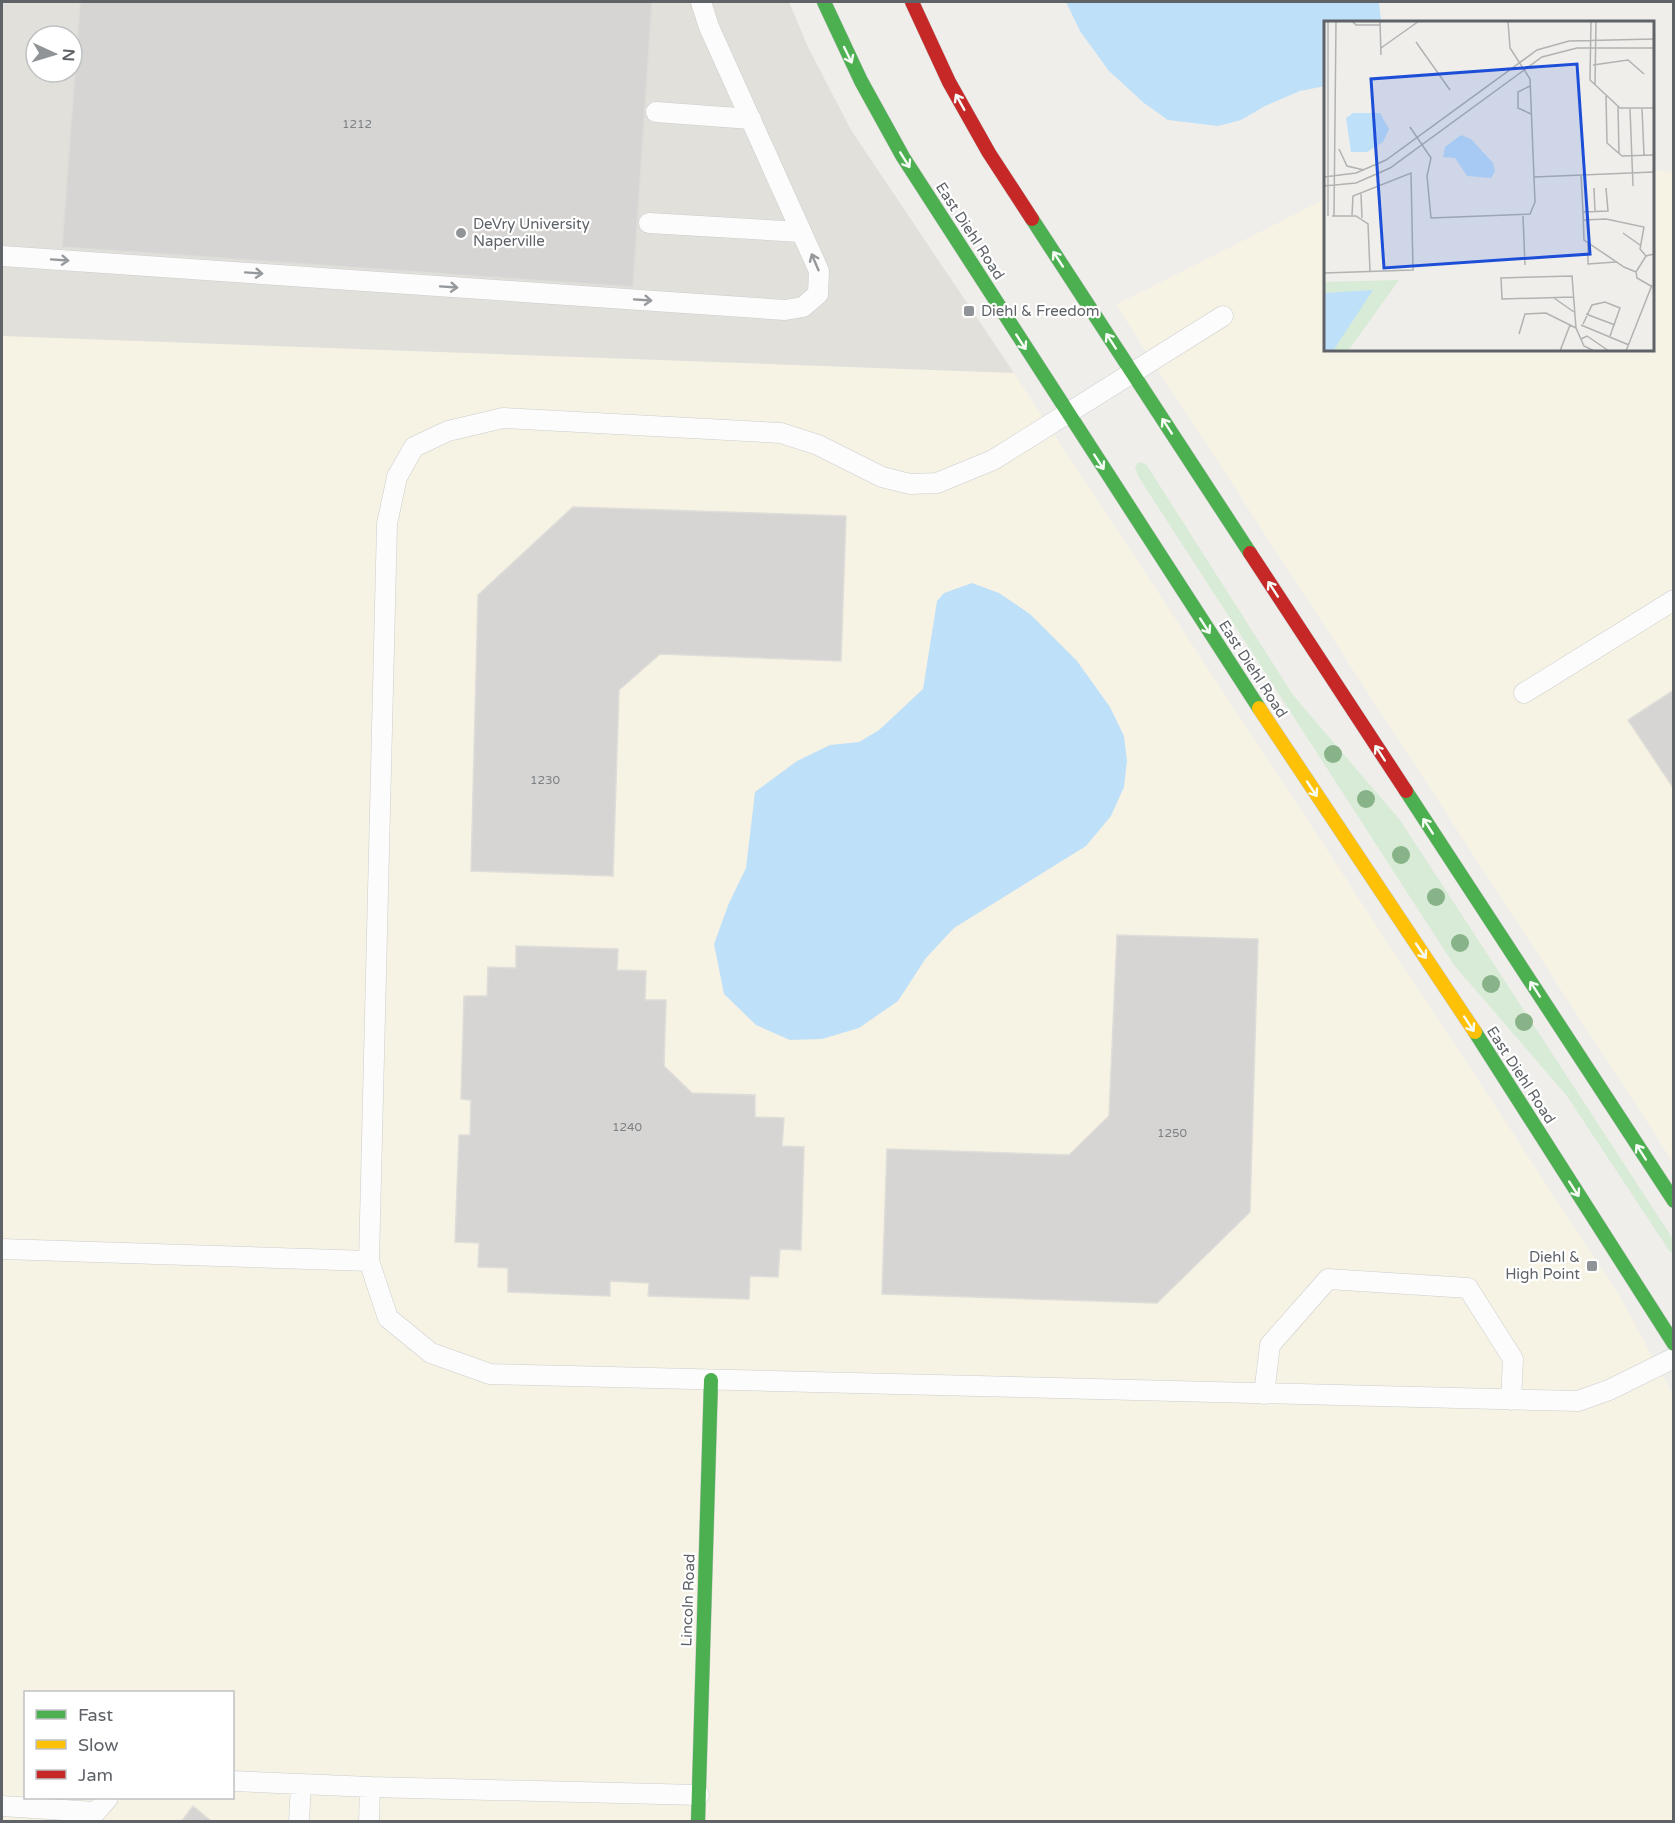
<svg xmlns="http://www.w3.org/2000/svg" width="1675" height="1823" font-family="'Varela Round',sans-serif">
	<style>
		.commercial { fill: #f7f3e4; fill-rule: evenodd }
		.education { fill: #e2e0da; fill-rule: evenodd }
		.green { fill: #d8ebd6 }
		.water { fill: #bfe0f9 }
		.building { fill: #d6d5d3; stroke: #deddd9; stroke-width: 1.5 }
		.lines { fill: none; stroke-linecap: round; stroke-linejoin: round }
		.lane-casing { stroke: #cbcccc; stroke-width: 21 }
		.fast-casing { stroke: #cacacb; stroke-width: 15 }
		.slow-casing { stroke: #cacacb; stroke-width: 15 }
		.jam-casing { stroke: #cacacb; stroke-width: 15 }
		.lane { stroke: #fdfcfc; stroke-width: 20 }
		.fast { stroke: #4caf50; stroke-width: 14 }
		.slow { stroke: #ffc107; stroke-width: 14 }
		.jam { stroke: #c62828; stroke-width: 14 }
		.tree { fill: #88b388 }
		.oneway { stroke: #f6fbf6 }
		.oneway2 { stroke: #96999c }
		.poi-dot { fill: #919496; stroke: #fff; stroke-width: 2 }
		.labels { text-anchor: middle; stroke-width: 4.5; stroke-linejoin: round; paint-order: stroke }
		.number-label { font-size: 12px; fill: #7e8184 }
		.poi-label { font-size: 15px; fill: #5f6368; stroke: #fff; text-anchor: start }
		.street-label { font-size: 15px; fill: #5f6368; stroke: #fff }
		.inset-road { fill: none; stroke: #b1b2b2; stroke-width: 1.5 }
		.view { fill: #1d4ed8; fill-opacity: 0.15; stroke: #1d4ed8; stroke-width: 3 }
		.inset-edge { fill: none; stroke: #5f6368; stroke-width: 3 }
	</style>
	<rect width="100%" height="100%" fill="#efeeea"/>
	<path class="commercial" d="M1653 170 1673 172V1162L1116 305 1325 199 1326 350H1652Z
		M2 336 1014 373 1619 1295 1673 1395V1821L2 1822ZM26 1692H232V1798H26Z"/>
	<path class="education" d="M2 2H789L808 47 851 130 1014 373 2 336ZM36 36H72V72H36Z"/>
	<path class="green" d="M1139 462 1146 464 1293 695 1400 820 1673 1239V1252H1670L1567 1096 1454 965 1138 476 1135 467Z"/>
	<path class="water" d="M1066 2H1379L1381 21 1326 22 1325 86 1300 91 1265 106 1241 120 1218 126 1168 120 1144 103 1109 71 1080 31Z
		M972 583 999 593 1030 614 1077 661 1110 707 1124 736 1127 761 1124 787 1111 816 1086 846 954 928 926 958 898 1001 859 1028 822 1039 790 1040 756 1025 724 994 714 944 729 903 746 868 755 792 797 761 830 745 859 742 879 730 923 689 937 601 944 593Z"/>
	<path class="building" d="M80 2H652L633 287 62 247Z
		M573 507 846 516 841 661 660 654 619 690 613 876 471 871 478 595Z
		M1674 690V789L1628 720Z
		M1117 935 1258 939 1250 1212 1157 1303 882 1294 887 1149 1069 1155 1109 1116Z
		M516 946 618 949 617 970 646 971 645 1000H666L664 1066 692 1093 755 1095V1117L784 1118 782 1146 804 1147 801 1250 780 1249 778 1277 750 1276 749 1299 648 1296 649 1283 610 1281V1296L508 1292V1268L478 1267 479 1243 455 1242 459 1135H470L471 1100 461 1099 464 996H487L488 967 516 968Z
		M193 1806 212 1822H181Z"/>
	<g class="lines">
		<defs>
			<path id="lane" d="M656 112 751 119
				M649 223 801 232
				M2 256 785 310 803 307 818 294 819 271 709 27 701 2
				M1223 316 993 460 937 483 910 484 882 477 818 445 781 433 503 418 448 431 414 447 397 477 387 524 369 1261 388 1318 431 1353 490 1374 1578 1401 1609 1390 1674 1358
				M1524 693 1674 600
				M2 1249 369 1261
				M1264 1394 1270 1345 1328 1279 1468 1288 1513 1359 1511 1400
				M232 1781 370 1787
				M2 1806 95 1812
				M87 1822 108 1798
				M299 1822 301 1784
				M369 1822 370 1787 699 1795"/>
			<path id="fast" d="M824 2 861 81 903 157 1259 708
				M1032 219 1250 553
				M1406 791 1674 1201
				M1475 1032 1674 1344
				M698 1822 711 1380"/>
			<path id="slow" d="M1259 708 1475 1032"/>
			<path id="jam" d="M912 2 949 82 989 153 1032 219
				M1250 553 1406 791"/>
		</defs>
		<use href="#lane" class="lane-casing"/>
		<use href="#fast" class="fast-casing"/>
		<use href="#slow" class="slow-casing"/>
		<use href="#jam" class="jam-casing"/>
		<use href="#lane" class="lane"/>
		<use href="#fast" class="fast"/>
		<use href="#slow" class="slow"/>
		<use href="#jam" class="jam"/>
	</g>
	<g class="tree">
		<circle cx="1333" cy="754" r="9"/>
		<circle cx="1366" cy="799" r="9"/>
		<circle cx="1401" cy="855" r="9"/>
		<circle cx="1436" cy="897" r="9"/>
		<circle cx="1460" cy="943" r="9"/>
		<circle cx="1491" cy="984" r="9"/>
		<circle cx="1524" cy="1022" r="9"/>
	</g>
	<defs><path id="oneway-shaft" d="M-6 0H5M1.5-3L5.5 0L1.5 3" fill="none" stroke-width="1.6" stroke-linecap="round" stroke-linejoin="round" transform="scale(1.5)"/></defs>
	<g class="oneway">
		<use href="#oneway-shaft" transform="translate(848 55) rotate(64)"/>
		<use href="#oneway-shaft" transform="translate(960 102) rotate(-119)"/>
		<use href="#oneway-shaft" transform="translate(905 160) rotate(58)"/>
		<use href="#oneway-shaft" transform="translate(1058 259) rotate(-123)"/>
		<use href="#oneway-shaft" transform="translate(1111 341) rotate(-123)"/>
		<use href="#oneway-shaft" transform="translate(1021 342) rotate(57)"/>
		<use href="#oneway-shaft" transform="translate(1167 426) rotate(-123)"/>
		<use href="#oneway-shaft" transform="translate(1099 462) rotate(57)"/>
		<use href="#oneway-shaft" transform="translate(1273 589) rotate(-123)"/>
		<use href="#oneway-shaft" transform="translate(1205 626) rotate(57)"/>
		<use href="#oneway-shaft" transform="translate(1380 753) rotate(-123)"/>
		<use href="#oneway-shaft" transform="translate(1312 789) rotate(56)"/>
		<use href="#oneway-shaft" transform="translate(1428 826) rotate(-123)"/>
		<use href="#oneway-shaft" transform="translate(1421 951) rotate(56)"/>
		<use href="#oneway-shaft" transform="translate(1535 989) rotate(-123)"/>
		<use href="#oneway-shaft" transform="translate(1469 1024) rotate(57)"/>
		<use href="#oneway-shaft" transform="translate(1641 1152) rotate(-123)"/>
		<use href="#oneway-shaft" transform="translate(1574 1189) rotate(57)"/>
	</g>
	<g class="oneway2">
		<use href="#oneway-shaft" transform="translate(60 260) rotate(4)"/>
		<use href="#oneway-shaft" transform="translate(815 262) rotate(-113)"/>
		<use href="#oneway-shaft" transform="translate(254 273) rotate(4)"/>
		<use href="#oneway-shaft" transform="translate(449 287) rotate(4)"/>
		<use href="#oneway-shaft" transform="translate(643 300) rotate(4)"/>
	</g>
	<g class="poi-dot">
		<circle cx="461" cy="233" r="6"/>
		<rect x="963" y="305" width="12" height="12" rx="3"/>
		<rect x="1586" y="1260" width="12" height="12" rx="3"/>
	</g>
	<g class="labels">
		<g class="number-label">
			<text x="357" y="128">1212</text>
			<text x="545" y="784">1230</text>
			<text x="627" y="1131">1240</text>
			<text x="1172" y="1137">1250</text>
		</g>
		<g class="poi-label">
			<text x="473" y="229">DeVry University<tspan x="473" dy="17">Naperville</tspan></text>
			<text x="981" y="316">Diehl &amp; Freedom</text>
			<text x="1580" y="1262" text-anchor="end">Diehl &amp;<tspan x="1580" dy="17">High Point</tspan></text>
		</g>
		<g class="street-label">
			<text transform="translate(970 231) rotate(57)" y="5">East Diehl Road</text>
			<text transform="translate(1253 669) rotate(57)" y="5">East Diehl Road</text>
			<text transform="translate(1521 1075) rotate(57)" y="5">East Diehl Road</text>
			<text transform="translate(688 1600) rotate(-88)" y="5">Lincoln Road</text>
		</g>
	</g>
	<g transform="translate(1324 21)">
		<rect width="330" height="330" fill="#efeeea"/>
		<path d="M75 259 24 330H0V261Z" fill="#d8ebd6"/>
		<path d="M29 92H56L65 108 59 121 43 131H27L22 97ZM137 114 147 118 169 142 171 150 167 157 143 155 131 137 119 136 121 126ZM49 269 9 330H0V272Z" fill="#bfe0f9"/>
		<path class="inset-road" d="M28 0 32 4H56M56 0 57 34M267 0 266 59 296 87H330M92 21 126 69M57 27 95 0M269 44 304 39 320 53M271 64 272 0M206 65 194 71V87L207 93M282 75 283 122 298 135 330 134M294 86 295 133M306 88 309 165M318 88 320 134M86 106 107 137 103 155 107 197 206 193 211 181 206 58 186 27 184 0M15 128 23 145 40 149M257 154 259 191 284 190 282 167M0 156 32 152 62 139 213 29 245 20 330 18M210 156 330 151M0 165 32 162 66 147 218 36 253 27H330M270 167 271 191M37 173 38 197M259 191 260 219 300 246 312 251 322 235 330 233M4 195V0M8 195H32L44 203 46 250M10 195 12 0M199 195 201 244M259 199 282 198 320 206 316 228 322 235M299 212 316 224M264 222V243L292 241M312 251 313 257 327 265M0 252 89 249 87 152 29 175 28 194M249 276 178 278 177 257 248 255 252 307 260 325 270 330M230 277 250 291M262 293 291 304M259 303 268 284 281 281 296 287 286 315M257 304 305 324M195 313 201 293 222 292 252 307M257 318 263 315 285 330M236 330 246 304M302 330 328 264"/>
		<path class="view" d="M253 43 266 233 60 247 47 58Z"/>
		<rect width="330" height="330" class="inset-edge"/>
	</g>
	<rect width="1675" height="1823" fill="none" stroke="#5f6368" stroke-width="6"/>
	<rect x="24" y="1691" width="210" height="108" fill="#ffffff" stroke="#bfc1c3" stroke-width="1.5"/>
	<rect x="36" y="1710" width="30" height="9" fill="#4caf50" stroke="#bfc1c3" stroke-width="1.5"/>
	<text x="78" y="1721" font-size="18" fill="#5f6368">Fast</text>
	<rect x="36" y="1740" width="30" height="9" fill="#ffc107" stroke="#bfc1c3" stroke-width="1.5"/>
	<text x="78" y="1751" font-size="18" fill="#5f6368">Slow</text>
	<rect x="36" y="1770" width="30" height="9" fill="#c62828" stroke="#bfc1c3" stroke-width="1.5"/>
	<text x="78" y="1781" font-size="18" fill="#5f6368">Jam</text>
	<g transform="translate(54 54) rotate(94)"><circle r="28" fill="#ffffff" stroke="#bfc1c3" stroke-width="1.5"/>
	<path d="M0-4.5L10 22L0 15L-10 22Z" fill="#919496"/>
	<text y="-9" font-size="16" font-weight="bold" text-anchor="middle" fill="#5f6368">N</text>
	</g>
</svg>
